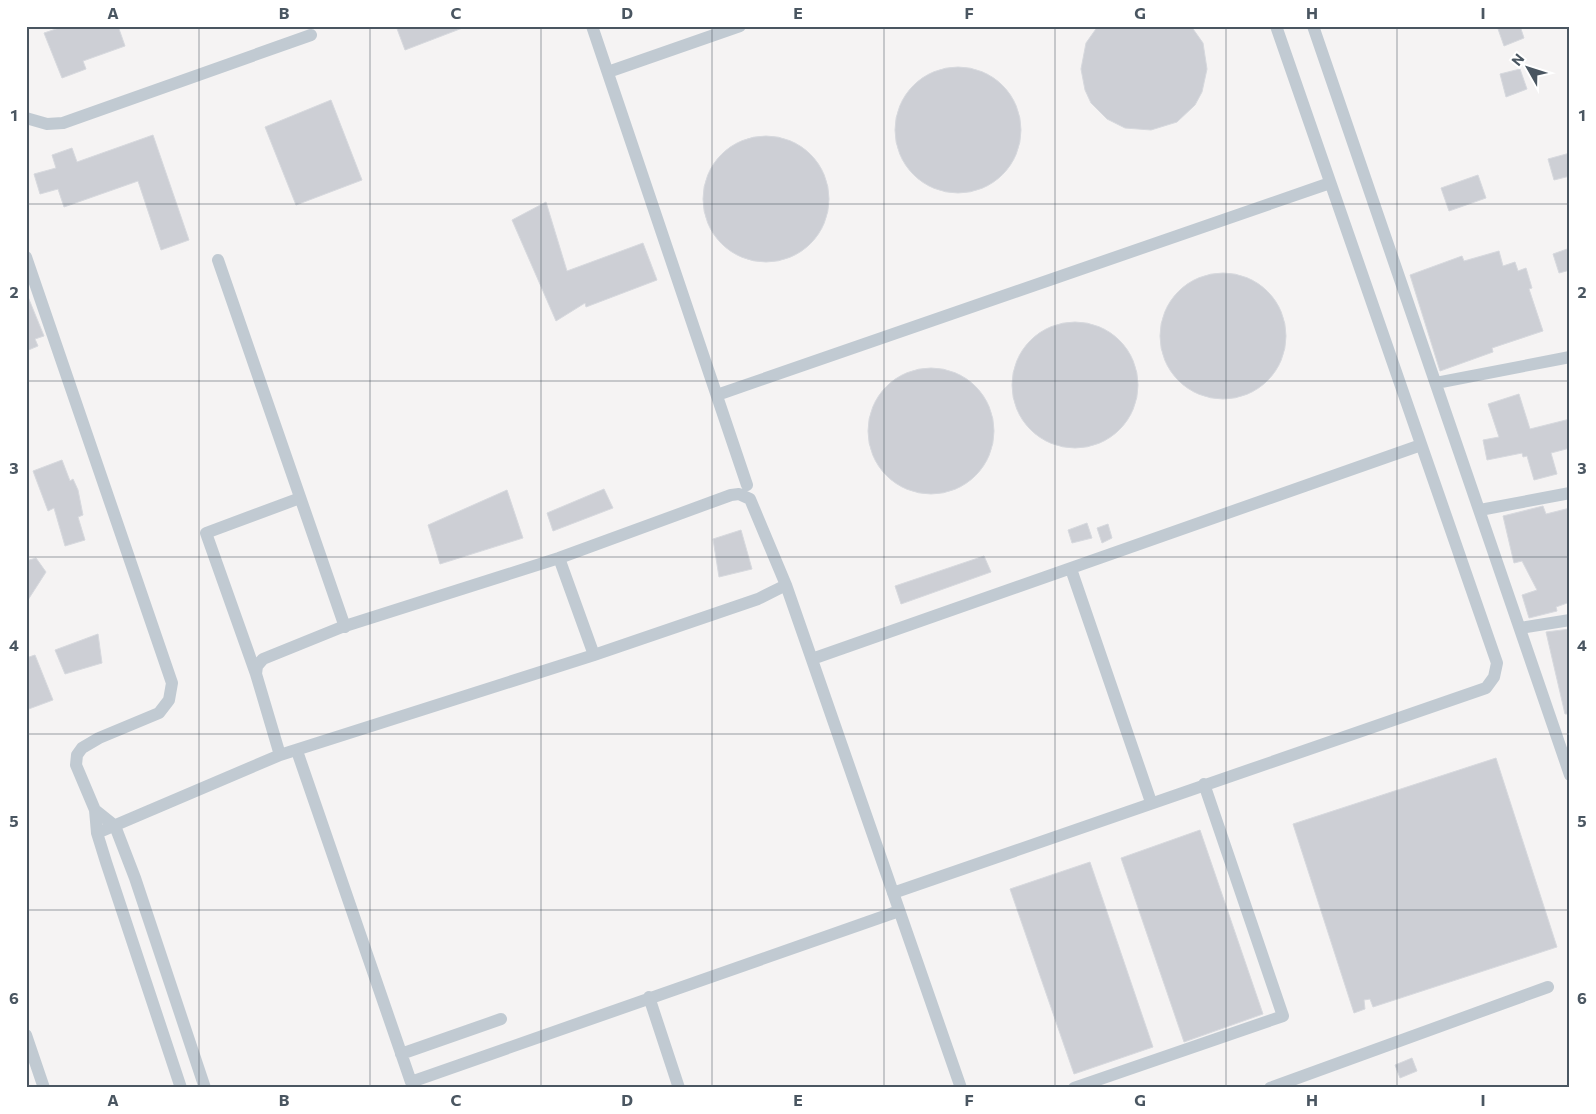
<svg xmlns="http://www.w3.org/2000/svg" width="1596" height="1114" font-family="Commissioner,sans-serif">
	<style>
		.building { fill: #cdcfd5; stroke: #d7d9de }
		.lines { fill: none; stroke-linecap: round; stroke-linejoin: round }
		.minor { stroke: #c1cad2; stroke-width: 12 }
		.grid { fill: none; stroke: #4a5661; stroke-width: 1; stroke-opacity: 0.55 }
		.neatline { fill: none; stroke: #4a5661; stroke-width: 2 }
		.grid-label { font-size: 16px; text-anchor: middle; font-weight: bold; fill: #4a5661 }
	</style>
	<rect width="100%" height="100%" fill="#f5f3f3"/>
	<path class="building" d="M65 26H118L125 46 83 61 86 69 62 78 44 33Z
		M396 26H465V27L405 50Z
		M1098 26H1191L1203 43 1207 69 1202 92 1195 105 1177 122 1151 130 1125 128 1107 119 1091 103 1085 90 1081 69 1086 43Z
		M1497 26H1520L1524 38 1504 46Z
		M895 130a63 63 0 1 1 126 0a63 63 0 1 1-126 0Z
		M1520 69 1527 89 1506 97 1500 74Z
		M331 100 362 180 296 205 265 127Z
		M153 135 189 240 161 250 138 181 64 207 58 189 40 194 34 174 56 168 52 155 72 148 77 162Z
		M703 199a63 63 0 1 1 126 0a63 63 0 1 1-126 0Z
		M1570 153V176L1554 180 1548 159Z
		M1478 175 1486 198 1449 211 1441 188Z
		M546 202 567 271 643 243 657 280 586 307 585 303 556 321 512 220Z
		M1570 248V270L1559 273 1553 254Z
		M1499 251 1503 266 1515 262 1518 271 1526 268 1532 288 1529 289 1543 331 1492 348 1493 352 1440 371 1410 275 1462 256 1464 261Z
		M1160 336a63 63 0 1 1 126 0a63 63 0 1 1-126 0Z
		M26 292 44 336 35 339 38 346 26 351Z
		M1012 385a63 63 0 1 1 126 0a63 63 0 1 1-126 0Z
		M868 431a63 63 0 1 1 126 0a63 63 0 1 1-126 0Z
		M1519 394 1530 429 1570 419V448L1551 453 1557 474 1534 480 1527 456 1523 457 1522 453 1487 460 1483 440 1499 437 1488 404Z
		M62 460 70 481 73 479 78 490 83 515 78 517 85 540 65 546 54 508 48 511 33 471Z
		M604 489 613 508 553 531 547 513Z
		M507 490 523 538 440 564 428 525Z
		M1543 506 1546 514 1570 508V602L1556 607 1557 611 1529 618 1522 595 1537 590 1522 561 1514 563 1503 516Z
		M1087 523 1092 538 1072 543 1068 530Z
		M1108 524 1112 538 1102 543 1097 528Z
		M741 530 752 569 719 577 713 539Z
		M984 556 991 572 901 604 895 586Z
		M36 558 46 572 26 603V561Z
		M1570 629V714H1565L1546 632Z
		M98 634 102 663 65 674 55 650Z
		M35 655 53 700 26 710V658Z
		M1496 758 1557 947 1373 1007 1370 999 1364 1000 1365 1009 1354 1013 1293 824Z
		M1200 830 1263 1014 1184 1042 1121 858Z
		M1090 862 1153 1047 1074 1074 1010 889Z
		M1412 1058 1417 1071 1400 1078 1395 1065Z"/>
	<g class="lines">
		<path class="minor" d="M592 26 747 485
			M1313 26 1570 775
			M608 72 740 26
			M26 118 47 124 63 123 311 35
			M26 257 172 683 169 700 159 713 99 738 82 748 77 755 76 765 95 810 97 833 106 862 181 1088
			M218 260 345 627
			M1436 383 1570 357
			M717 395 1330 183
			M1480 510 1570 493
			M559 558 594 655
			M1071 569 1151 802
			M786 585 961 1088
			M1520 628 1570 620
			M812 659 1421 445
			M256 674 206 533 300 498
			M297 751 411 1082 899 911
			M95 810 115 826 135 878 205 1088
			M97 833 280 755 594 655 758 599 786 585 750 499 739 494 731 495 559 558 342 627 263 659 257 666 256 674 280 755
			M893 893 1486 688 1494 677 1497 663 1276 26
			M649 997 679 1088
			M26 1035 44 1088
			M401 1054 501 1019
			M1074 1088 1283 1016 1204 784
			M1270 1088 1548 987"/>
	</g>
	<path class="grid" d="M199 26V1088M370 26V1088M541 26V1088M712 26V1088M884 26V1088M1055 26V1088M1226 26V1088M1397 26V1088M26 204H1570M26 381H1570M26 557H1570M26 734H1570M26 910H1570"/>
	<rect width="1596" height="1114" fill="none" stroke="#ffffff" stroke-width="55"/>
	<g transform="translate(1528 68) rotate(309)" stroke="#ffffff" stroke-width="4" paint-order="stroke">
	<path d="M0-4L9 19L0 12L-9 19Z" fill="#4a5661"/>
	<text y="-8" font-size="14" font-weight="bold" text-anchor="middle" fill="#4a5661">N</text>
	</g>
	<rect x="28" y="28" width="1540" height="1058" class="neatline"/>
	<g class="grid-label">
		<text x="113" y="19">A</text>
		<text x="284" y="19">B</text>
		<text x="456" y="19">C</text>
		<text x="627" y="19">D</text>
		<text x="798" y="19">E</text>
		<text x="969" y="19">F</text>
		<text x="1140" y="19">G</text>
		<text x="1312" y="19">H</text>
		<text x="1483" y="19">I</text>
		<text x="14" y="121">1</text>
		<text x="1582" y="121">1</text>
		<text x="14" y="298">2</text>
		<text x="1582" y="298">2</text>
		<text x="14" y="474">3</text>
		<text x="1582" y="474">3</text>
		<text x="14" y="651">4</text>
		<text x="1582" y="651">4</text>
		<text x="14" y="827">5</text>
		<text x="1582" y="827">5</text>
		<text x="14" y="1004">6</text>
		<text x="1582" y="1004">6</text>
		<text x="113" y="1106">A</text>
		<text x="284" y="1106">B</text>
		<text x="456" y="1106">C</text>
		<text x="627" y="1106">D</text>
		<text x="798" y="1106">E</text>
		<text x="969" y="1106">F</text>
		<text x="1140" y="1106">G</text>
		<text x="1312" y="1106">H</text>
		<text x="1483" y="1106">I</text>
	</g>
</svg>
